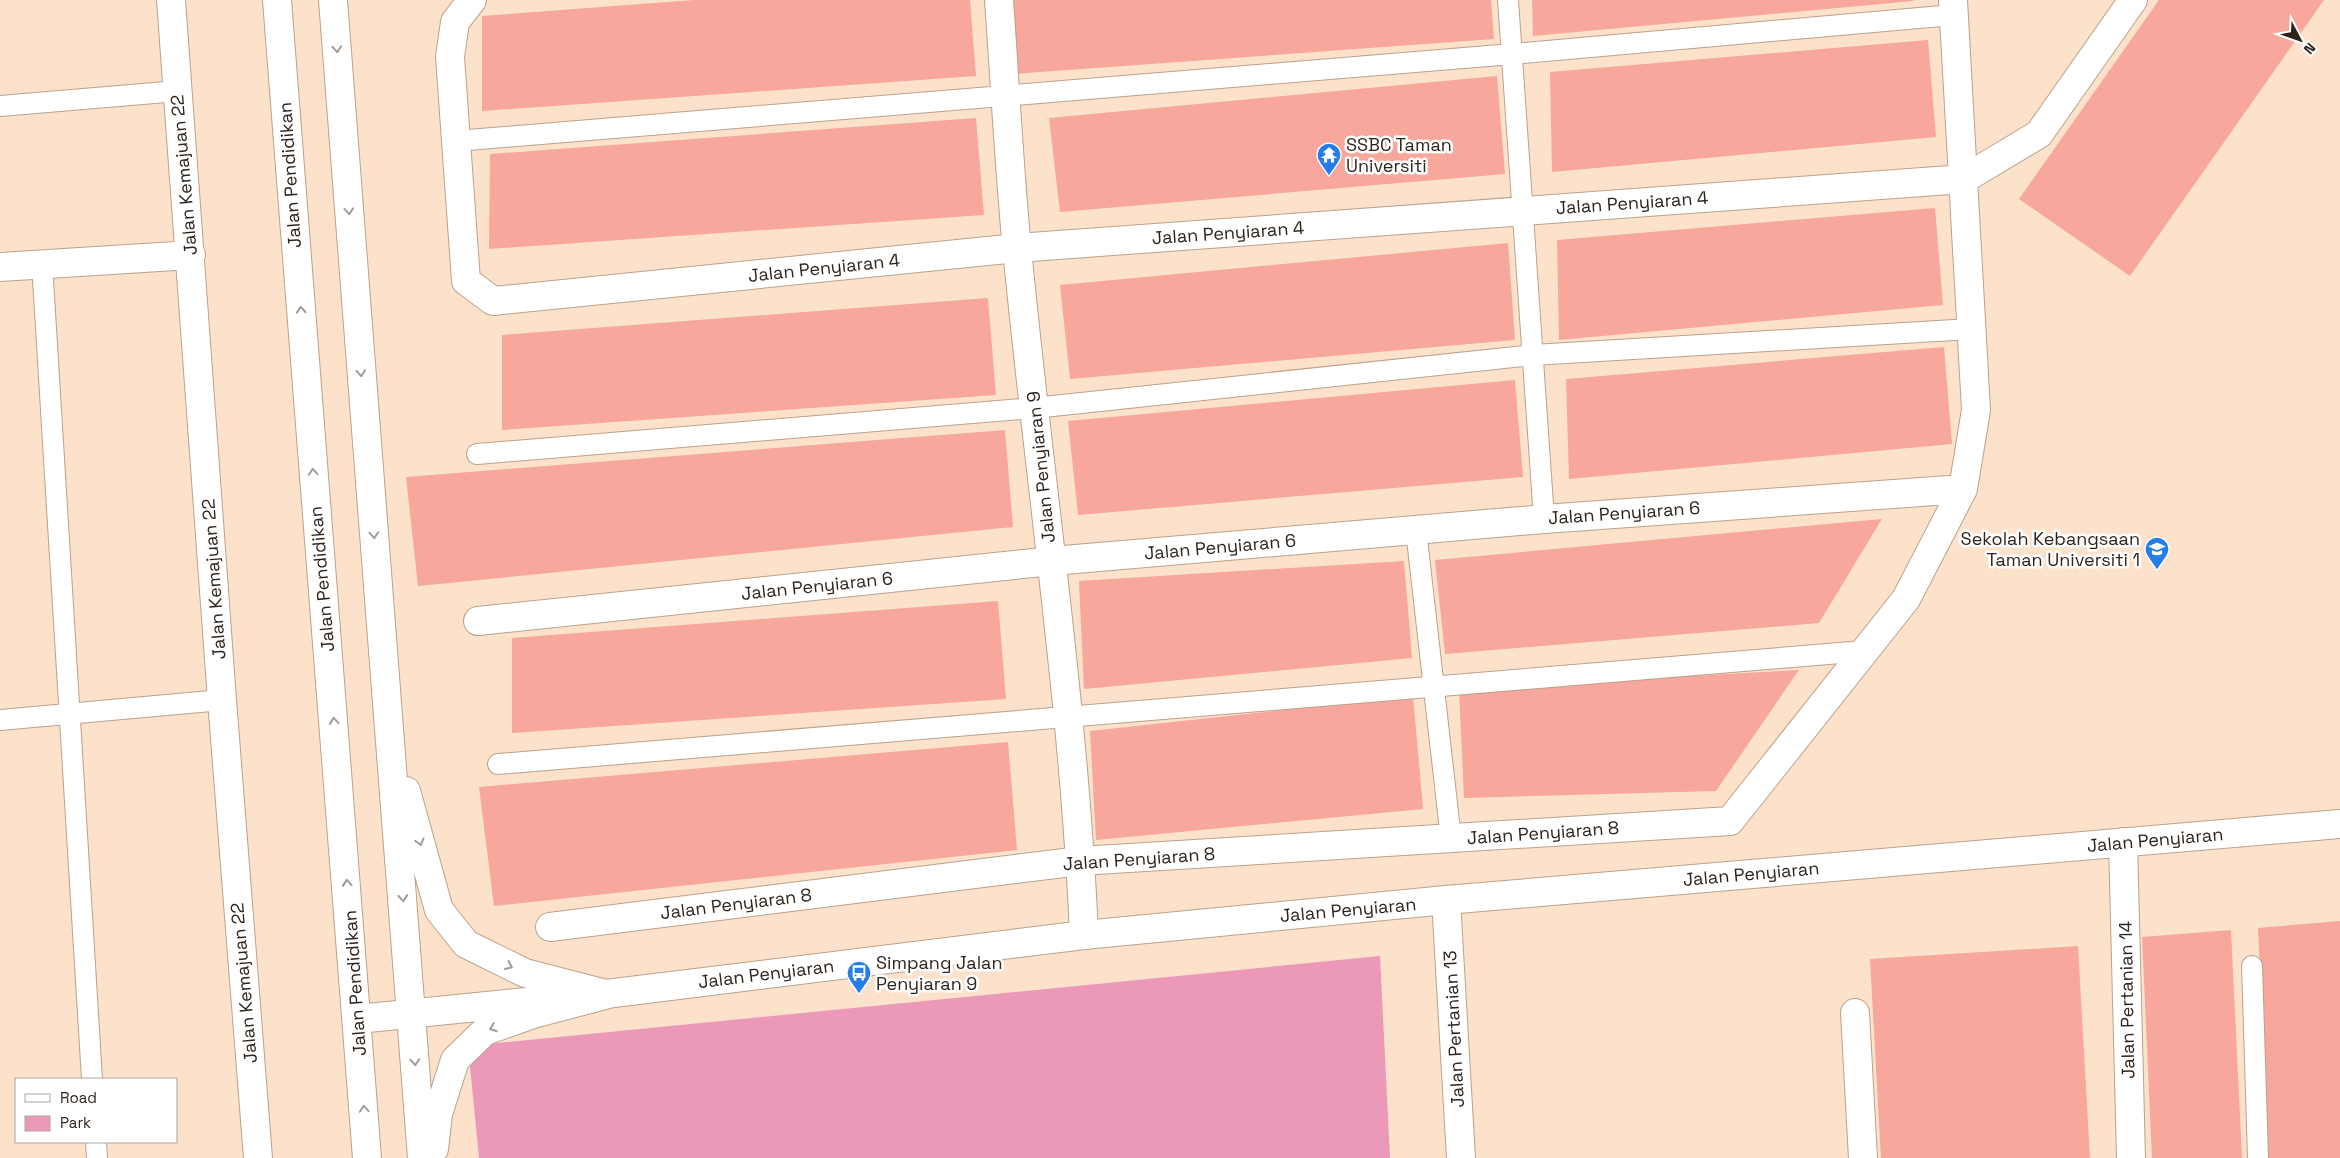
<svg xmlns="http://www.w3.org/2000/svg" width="2340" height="1158" font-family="'Space Grotesk',sans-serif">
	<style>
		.green { fill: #ec98b8 }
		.building { fill: #f7a79b }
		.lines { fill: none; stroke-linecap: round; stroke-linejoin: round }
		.service-casing { stroke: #bba18b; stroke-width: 22 }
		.minor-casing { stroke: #bba18b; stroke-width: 30 }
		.tertiary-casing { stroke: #bba18b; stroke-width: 30 }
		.secondary-casing { stroke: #bba18b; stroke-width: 30 }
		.service { stroke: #fff; stroke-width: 20 }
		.minor { stroke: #fff; stroke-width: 28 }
		.tertiary { stroke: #fff; stroke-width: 28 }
		.secondary { stroke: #fff; stroke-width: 28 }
		.oneway { stroke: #a19c98 }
		.labels { text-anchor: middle; stroke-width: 5; stroke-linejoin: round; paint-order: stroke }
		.poi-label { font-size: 18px; fill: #2e241b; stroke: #fff; text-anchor: start }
		.street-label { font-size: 18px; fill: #2e241b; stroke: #fff }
	</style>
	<rect width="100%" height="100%" fill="#fde2cb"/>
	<path class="green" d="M1380 956 1390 1158H479L468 1046Z"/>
	<path class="building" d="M694 0H970L976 76 482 111V16Z
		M1001 0H1491L1494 39 1000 75Z
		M1532 0H1913V1L1533 36Z
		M2159 0H2324L2130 276 2019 199Z
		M1928 40 1936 137 1552 172 1550 72Z
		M1497 76 1505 174 1060 212 1049 118Z
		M976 118 984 215 489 249 490 154Z
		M1935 208 1943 305 1559 340 1557 240Z
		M1508 243 1515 340 1070 379 1060 285Z
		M988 298 996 395 502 430V335Z
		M1944 347 1952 444 1569 479 1566 379Z
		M1515 380 1523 477 1078 515 1068 421Z
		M1005 430 1013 527 418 586 406 477Z
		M1882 519 1819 623 1445 654 1435 560Z
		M1404 561 1412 658 1084 689 1079 581Z
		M998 601 1006 699 512 733V638Z
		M1799 670 1716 791 1464 798 1459 689Z
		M1413 696 1423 809 1096 840 1090 731Z
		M1008 742 1017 850 494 906 479 787Z
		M2340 921V1158H2268L2258 928Z
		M2231 930 2242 1158H2152L2142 937Z
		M2078 946 2090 1158H1881L1870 959Z"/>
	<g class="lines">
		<defs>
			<path id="service" d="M1508 0 1544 519
				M0 106 178 91
				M456 141 1512 54 1953 15
				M42 263 92 1079
				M477 454 1034 408 1533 355 1971 329
				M1416 530 1451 839
				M0 720 222 700
				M498 764 1864 651
				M2252 966 2258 1158
				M96 1142 97 1158"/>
			<path id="minor" d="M171 0 222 700 258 1158
				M472 0 455 22 450 57 466 281 493 301 1017 248 1964 179 2039 134 2133 0
				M999 0C1005 83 1009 167 1017 249 1039 478 1074 705 1084 935
				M0 267 191 255
				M478 621 1052 561 1544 519 1963 489
				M2123 842 2131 1158
				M1446 900 1461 1158
				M550 927 1080 861 1730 821 1906 599 1963 489 1976 410 1953 0
				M1855 1013 1863 1158"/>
			<path id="tertiary" d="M358 1019 606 994 1084 935 1446 900 2340 824"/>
			<path id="secondary" d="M277 0 367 1158
				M333 0 422 1158
				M406 791 439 910 466 944 525 973 606 994
				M434 1149 438 1114 455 1060 485 1031 533 1014 605 995"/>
		</defs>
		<use href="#service" class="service-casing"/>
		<use href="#minor" class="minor-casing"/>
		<use href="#tertiary" class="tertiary-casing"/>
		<use href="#secondary" class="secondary-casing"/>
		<use href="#service" class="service"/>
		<use href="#minor" class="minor"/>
		<use href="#tertiary" class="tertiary"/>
		<use href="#secondary" class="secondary"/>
	</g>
	<defs><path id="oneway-chevron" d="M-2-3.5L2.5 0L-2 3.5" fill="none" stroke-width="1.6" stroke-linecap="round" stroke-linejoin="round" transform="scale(1.25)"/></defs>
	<g class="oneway">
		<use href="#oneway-chevron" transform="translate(337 49) rotate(86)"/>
		<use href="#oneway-chevron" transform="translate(349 211) rotate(86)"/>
		<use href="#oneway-chevron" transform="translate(301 310) rotate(-94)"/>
		<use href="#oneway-chevron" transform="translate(361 373) rotate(86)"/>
		<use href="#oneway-chevron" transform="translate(313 472) rotate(-94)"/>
		<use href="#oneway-chevron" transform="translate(374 535) rotate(86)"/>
		<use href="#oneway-chevron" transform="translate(334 721) rotate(-95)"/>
		<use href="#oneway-chevron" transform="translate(420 842) rotate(74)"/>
		<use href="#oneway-chevron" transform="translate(347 883) rotate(-95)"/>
		<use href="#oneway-chevron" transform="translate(403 898) rotate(85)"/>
		<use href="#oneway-chevron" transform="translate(509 966) rotate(25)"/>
		<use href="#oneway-chevron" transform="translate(493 1028) rotate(160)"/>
		<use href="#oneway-chevron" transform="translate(415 1062) rotate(86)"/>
		<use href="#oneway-chevron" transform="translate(364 1109) rotate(-94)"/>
	</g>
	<defs>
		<symbol id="temple-pin" viewBox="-11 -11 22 30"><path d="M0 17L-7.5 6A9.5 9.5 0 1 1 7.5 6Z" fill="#267de7" stroke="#fff"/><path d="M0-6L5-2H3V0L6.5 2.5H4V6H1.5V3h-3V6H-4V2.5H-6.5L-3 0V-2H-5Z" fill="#fff"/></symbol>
		<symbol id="school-pin" viewBox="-11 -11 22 30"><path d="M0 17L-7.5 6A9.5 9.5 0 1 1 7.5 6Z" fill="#267de7" stroke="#fff"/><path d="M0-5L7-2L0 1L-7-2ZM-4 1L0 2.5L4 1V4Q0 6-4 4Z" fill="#fff"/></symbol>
		<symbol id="bus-pin" viewBox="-11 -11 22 30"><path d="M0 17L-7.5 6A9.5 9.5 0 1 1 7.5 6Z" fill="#267de7" stroke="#fff"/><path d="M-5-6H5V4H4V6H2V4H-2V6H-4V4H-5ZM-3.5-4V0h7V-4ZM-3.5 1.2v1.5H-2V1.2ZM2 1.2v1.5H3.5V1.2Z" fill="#fff"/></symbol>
	</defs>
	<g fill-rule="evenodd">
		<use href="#temple-pin" x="1315" y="141" width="28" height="38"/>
		<use href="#school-pin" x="2143" y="535" width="28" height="38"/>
		<use href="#bus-pin" x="845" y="959" width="28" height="38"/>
	</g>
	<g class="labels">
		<g class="poi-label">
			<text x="1346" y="151">SSBC Taman<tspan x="1346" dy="21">Universiti</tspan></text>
			<text x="2140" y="545" text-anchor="end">Sekolah Kebangsaan<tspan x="2140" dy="21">Taman Universiti 1</tspan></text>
			<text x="876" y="969">Simpang Jalan<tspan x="876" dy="21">Penyiaran 9</tspan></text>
		</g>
		<g class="street-label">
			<text transform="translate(184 175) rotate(-95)" y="6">Jalan Kemajuan 22</text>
			<text transform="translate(290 175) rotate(-94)" y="6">Jalan Pendidikan</text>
			<text transform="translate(1632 203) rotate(-4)" y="6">Jalan Penyiaran 4</text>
			<text transform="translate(1228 233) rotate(-4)" y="6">Jalan Penyiaran 4</text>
			<text transform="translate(824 268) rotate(-6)" y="6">Jalan Penyiaran 4</text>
			<text transform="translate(1041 467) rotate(-96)" y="6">Jalan Penyiaran 9</text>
			<text transform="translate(1624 513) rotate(-4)" y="6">Jalan Penyiaran 6</text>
			<text transform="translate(1220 547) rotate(-5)" y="6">Jalan Penyiaran 6</text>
			<text transform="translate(214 579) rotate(-94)" y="6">Jalan Kemajuan 22</text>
			<text transform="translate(322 579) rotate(-95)" y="6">Jalan Pendidikan</text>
			<text transform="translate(817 586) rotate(-6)" y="6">Jalan Penyiaran 6</text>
			<text transform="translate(1543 833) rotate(-4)" y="6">Jalan Penyiaran 8</text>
			<text transform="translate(2155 840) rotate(-5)" y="6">Jalan Penyiaran</text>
			<text transform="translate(1139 859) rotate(-4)" y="6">Jalan Penyiaran 8</text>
			<text transform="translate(1751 874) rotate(-5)" y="6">Jalan Penyiaran</text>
			<text transform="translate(736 904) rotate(-7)" y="6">Jalan Penyiaran 8</text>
			<text transform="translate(1348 910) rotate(-5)" y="6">Jalan Penyiaran</text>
			<text transform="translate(766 974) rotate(-7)" y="6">Jalan Penyiaran</text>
			<text transform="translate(244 983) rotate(-95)" y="6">Jalan Kemajuan 22</text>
			<text transform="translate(355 983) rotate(-94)" y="6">Jalan Pendidikan</text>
			<text transform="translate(2127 1000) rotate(-91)" y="6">Jalan Pertanian 14</text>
			<text transform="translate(1454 1029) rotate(-93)" y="6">Jalan Pertanian 13</text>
		</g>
	</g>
	<rect x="15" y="1078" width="162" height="65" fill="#ffffff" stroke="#aba7a4"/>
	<rect x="25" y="1094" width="25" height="8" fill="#ffffff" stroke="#aba7a4"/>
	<text x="60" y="1103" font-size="15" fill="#2e241b">Road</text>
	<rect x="25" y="1116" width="25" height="15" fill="#ec98b8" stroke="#aba7a4"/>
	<text x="60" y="1128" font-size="15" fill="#2e241b">Park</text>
	<g transform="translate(2300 40) rotate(131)" stroke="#ffffff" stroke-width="4" paint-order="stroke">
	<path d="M0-4L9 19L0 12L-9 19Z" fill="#2e241b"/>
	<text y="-8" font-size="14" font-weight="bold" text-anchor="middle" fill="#2e241b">N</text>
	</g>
</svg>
